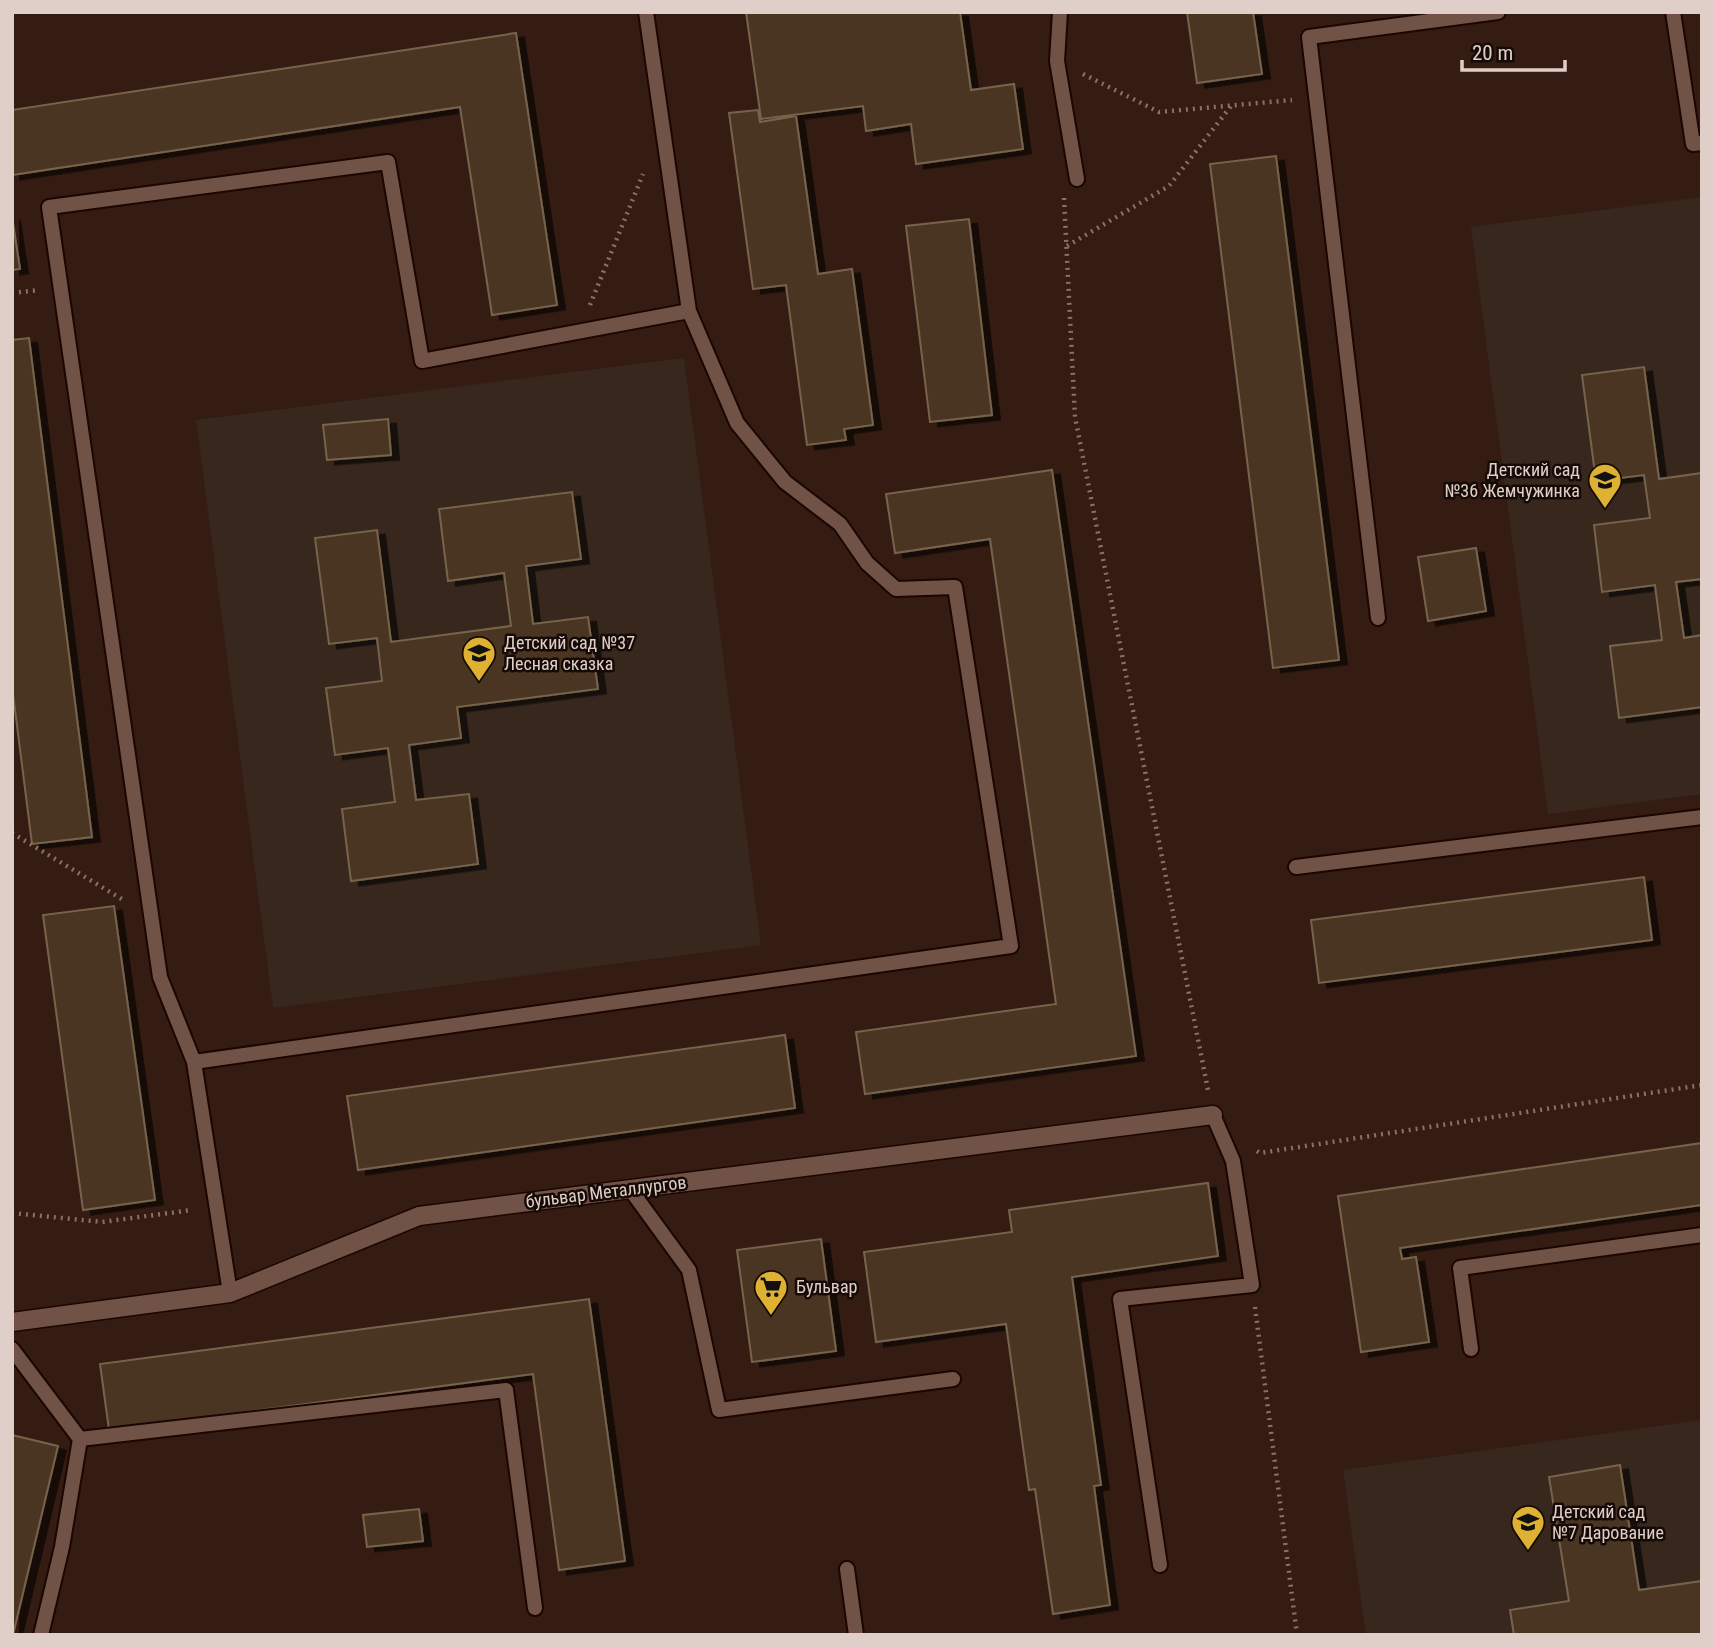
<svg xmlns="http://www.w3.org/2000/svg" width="1714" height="1647" font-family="'Roboto Condensed',sans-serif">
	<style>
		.education { fill: #37271d }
		.building { fill: #483620; stroke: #77634c; stroke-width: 2; filter: url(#shadow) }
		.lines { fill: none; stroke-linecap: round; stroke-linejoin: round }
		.lane-casing { stroke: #1b0601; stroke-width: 18 }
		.street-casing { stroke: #1b0601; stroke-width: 21 }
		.path { stroke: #877169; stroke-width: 4.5; stroke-dasharray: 2 5; stroke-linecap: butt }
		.lane { stroke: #705247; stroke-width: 14 }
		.street { stroke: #705247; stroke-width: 18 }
		.labels { text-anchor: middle; stroke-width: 5; stroke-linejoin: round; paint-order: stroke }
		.poi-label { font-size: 18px; fill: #e0cec8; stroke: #150a06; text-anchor: start }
		.street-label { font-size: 18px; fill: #e0cec8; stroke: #150a06 }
	</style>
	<defs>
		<filter id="shadow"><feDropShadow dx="8" dy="4.5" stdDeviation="0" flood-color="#0009"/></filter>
	</defs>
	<rect width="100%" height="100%" fill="#351c12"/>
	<path class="education" d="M1702 197V794L1548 814 1471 227Z
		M684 358 761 945 273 1008 196 420Z
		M1702 1420V1635H1366L1343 1470Z"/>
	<path class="building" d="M746 12H960L971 90 1014 84 1023 149 916 164 911 124 866 131 863 106 761 119Z
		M1187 12H1253L1262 74 1197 83Z
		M516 33 557 305 492 315 460 107 12 175V110Z
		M758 110 760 122 796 116 818 274 852 269 873 425 844 429 846 440 807 445 786 285 753 289 729 113Z
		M1276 156 1339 660 1273 668 1210 164Z
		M12 216 20 269 12 270Z
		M969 219 992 415 930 422 906 226Z
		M29 338 92 837 32 844 12 686V340Z
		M1644 367 1659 479 1702 473V579L1676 582 1684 638 1702 635V707L1619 718 1610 646 1662 640 1655 585 1602 592 1594 525 1650 518 1644 475 1596 481 1582 375Z
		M388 419 391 455 327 460 323 425Z
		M1052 470 1136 1056 865 1094 856 1032 1056 1004 990 539 895 553 886 494Z
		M572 492 581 559 526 566 533 624 588 617 598 689 457 707 461 738 409 745 416 800 469 794 478 864 351 881 342 809 395 802 388 748 335 755 326 688 382 681 377 638 329 644 315 538 377 530 391 642 511 626 504 573 448 581 439 509Z
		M1476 548 1486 611 1428 621 1418 557Z
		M1644 877 1652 940 1319 983 1311 920Z
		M114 906 155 1200 83 1210 43 915Z
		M785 1035 795 1108 358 1170 347 1096Z
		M1702 1143V1205L1400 1248 1402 1259 1416 1257 1429 1342 1361 1352 1338 1196Z
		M1208 1183 1218 1256 1072 1277 1101 1485 1094 1486 1110 1605 1053 1614 1035 1489 1029 1490 1006 1324 876 1342 864 1252 1012 1232 1009 1210Z
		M821 1239 836 1351 752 1362 737 1250Z
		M589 1299 625 1561 559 1570 533 1374 109 1430 100 1364Z
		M12 1435 58 1446 13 1635H12Z
		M1620 1465 1639 1590 1702 1581V1635H1514L1510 1610 1569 1601 1549 1477Z
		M419 1509 423 1541 367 1547 363 1515Z"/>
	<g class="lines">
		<defs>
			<path id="lane" d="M1060 12 1057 61 1077 179
				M1673 12 1693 144 1702 143
				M1378 618 1309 37 1498 12
				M1296 867 1702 817
				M194 1062 1011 946 955 587 896 589 867 563 840 524 785 482 737 423 689 311 646 12
				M630 1189 689 1270 719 1410 953 1379
				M230 1293 194 1062 160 977 49 207 388 162 422 361 689 311
				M12 1349 80 1439 62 1547 41 1635
				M1471 1349 1460 1268 1702 1235
				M80 1439 506 1390 535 1608
				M1160 1565 1120 1299 1252 1285 1233 1161 1213 1115
				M847 1569 856 1635"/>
			<path id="street" d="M12 1322 230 1293 419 1216 1213 1115"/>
		</defs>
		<use href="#lane" class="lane-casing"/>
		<use href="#street" class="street-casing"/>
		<path class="path" d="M1083 74 1159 112 1292 100
			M1064 198 1075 417 1208 1090
			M1067 246 1169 186 1231 106
			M12 293 39 290
			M590 305 643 174
			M12 833 125 901
			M1257 1151 1260 1153 1702 1085
			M12 1213 102 1222 192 1210
			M1255 1307 1297 1635"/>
		<use href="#lane" class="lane"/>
		<use href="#street" class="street"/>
	</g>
	<defs>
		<symbol id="school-pin" viewBox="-11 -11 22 30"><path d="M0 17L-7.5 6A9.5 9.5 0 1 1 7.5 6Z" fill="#deb133" stroke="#150a06"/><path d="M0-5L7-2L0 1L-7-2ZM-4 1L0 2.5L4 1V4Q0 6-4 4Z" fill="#111"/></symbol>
		<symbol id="supermarket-pin" viewBox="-11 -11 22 30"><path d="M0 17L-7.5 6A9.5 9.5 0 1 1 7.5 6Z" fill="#deb133" stroke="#150a06"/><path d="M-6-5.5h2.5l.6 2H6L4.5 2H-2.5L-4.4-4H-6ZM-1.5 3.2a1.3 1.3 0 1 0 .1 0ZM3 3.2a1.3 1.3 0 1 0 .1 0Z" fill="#111"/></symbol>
	</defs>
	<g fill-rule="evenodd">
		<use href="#school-pin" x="1586" y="461" width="38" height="52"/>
		<use href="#school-pin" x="460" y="634" width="38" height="52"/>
		<use href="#supermarket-pin" x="752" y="1268" width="38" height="52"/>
		<use href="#school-pin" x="1509" y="1503" width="38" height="52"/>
	</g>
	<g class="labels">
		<g class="poi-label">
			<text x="1580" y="476" text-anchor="end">Детский сад<tspan x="1580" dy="21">№36 Жемчужинка</tspan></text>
			<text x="504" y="649">Детский сад №37<tspan x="504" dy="21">Лесная сказка</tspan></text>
			<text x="796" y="1293">Бульвар</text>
			<text x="1552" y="1518">Детский сад<tspan x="1552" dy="21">№7 Дарование</tspan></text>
		</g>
		<g class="street-label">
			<text transform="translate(606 1192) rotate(-7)" y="6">бульвар Металлургов</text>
		</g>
	</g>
	<rect width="1714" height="1647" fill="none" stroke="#e0cec8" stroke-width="28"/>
	<path d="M1462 60v10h103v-10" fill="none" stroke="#e0cec8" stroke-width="3.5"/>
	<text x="1472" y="60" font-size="21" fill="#e0cec8" stroke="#150a06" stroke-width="5" paint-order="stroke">20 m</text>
</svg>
